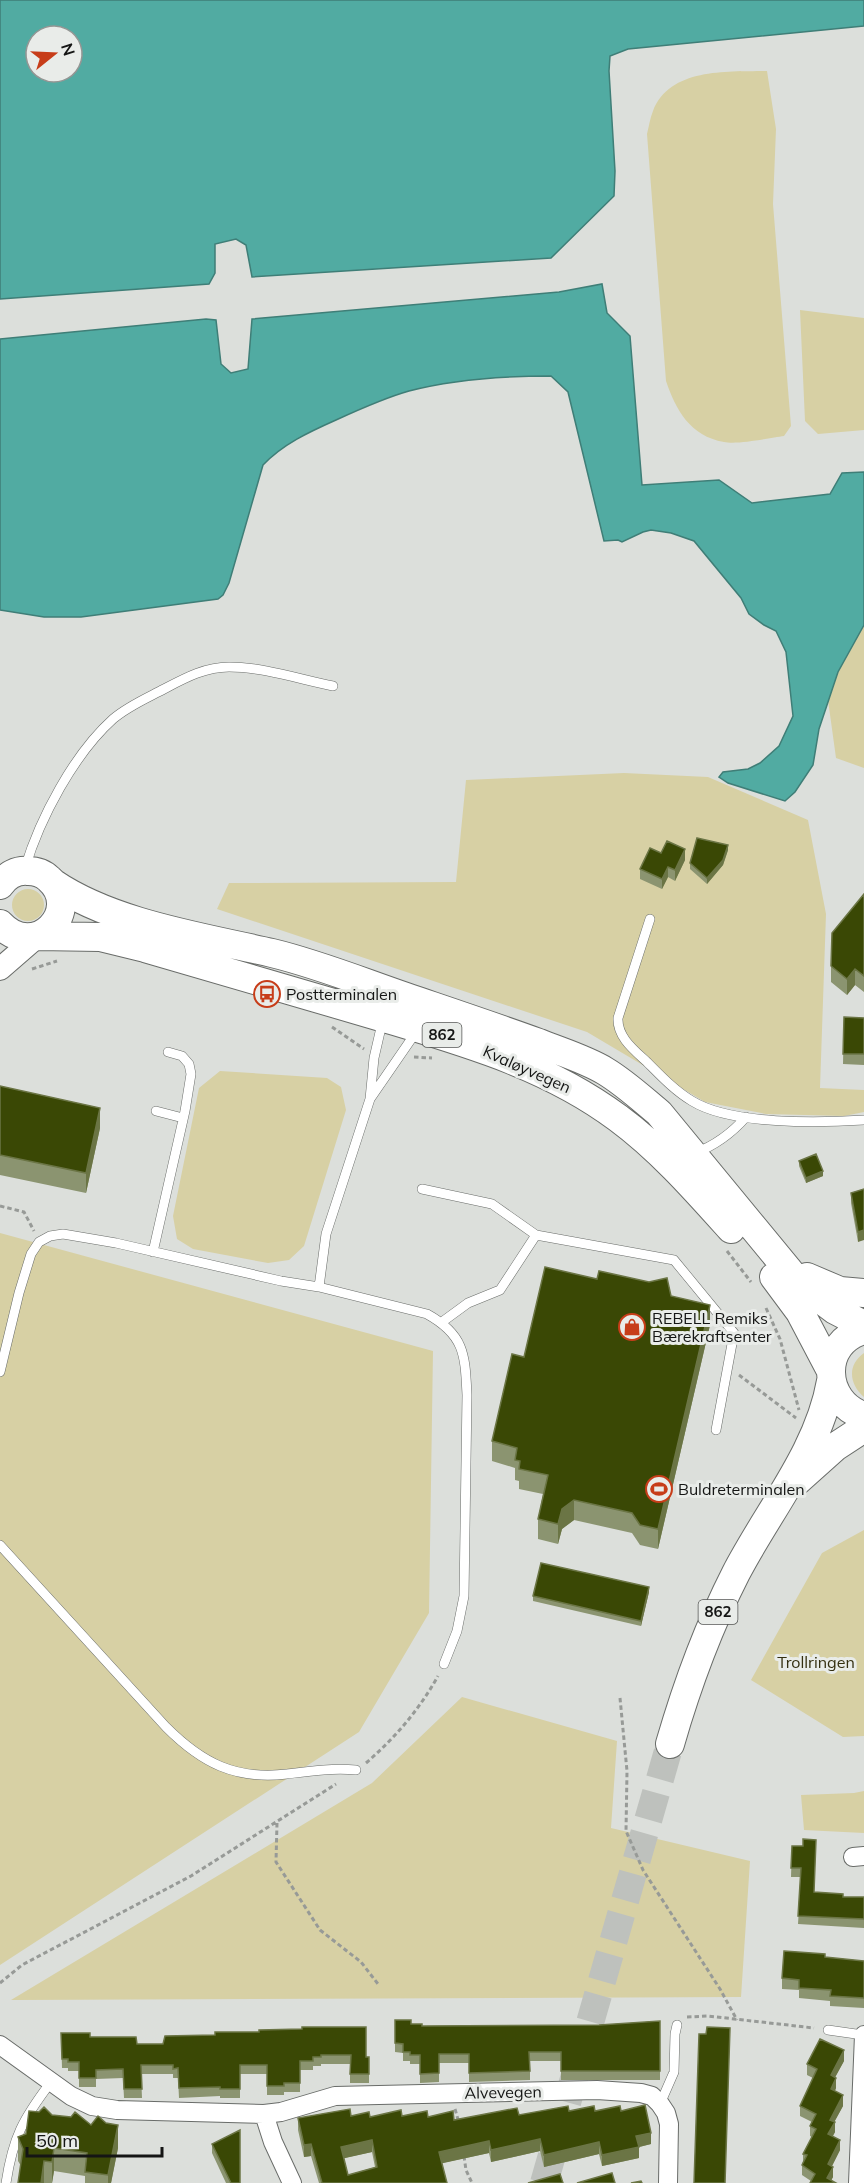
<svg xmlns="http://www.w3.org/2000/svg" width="864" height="2183" font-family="Mulish,sans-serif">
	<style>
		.green { fill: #d7d0a4 }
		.water { fill: #51aba2; stroke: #3f7e77; stroke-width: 1.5; fill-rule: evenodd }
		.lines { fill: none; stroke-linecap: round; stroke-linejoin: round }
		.primary-tunnel { stroke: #bec1bd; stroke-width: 28; stroke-dasharray: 28 14; stroke-linecap: butt }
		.service-casing { stroke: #696c69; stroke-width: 10 }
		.minor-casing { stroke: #696c69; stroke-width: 20 }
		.tertiary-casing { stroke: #696c69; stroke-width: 24 }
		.primary-casing { stroke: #696c69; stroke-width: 30 }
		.path { stroke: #979a97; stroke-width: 3; stroke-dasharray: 4.5 3; stroke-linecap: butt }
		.service { stroke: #fff; stroke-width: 9 }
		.minor { stroke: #fff; stroke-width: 18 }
		.tertiary { stroke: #fff; stroke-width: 22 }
		.primary { stroke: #fff; stroke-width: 28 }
		.wall { fill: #8b9470; fill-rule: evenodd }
		.shaded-wall { fill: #6b7545 }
		.building { fill: #3a4805; stroke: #6b7545; stroke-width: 1.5; fill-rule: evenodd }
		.labels { text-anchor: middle; stroke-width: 6; stroke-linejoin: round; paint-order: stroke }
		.shield { fill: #e9ece9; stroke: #545654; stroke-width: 1.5 }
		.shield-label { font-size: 15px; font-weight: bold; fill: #141514 }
		.poi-label { font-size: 16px; fill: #141514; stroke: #e9ece9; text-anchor: start }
		.street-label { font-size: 16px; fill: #141514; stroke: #e9ece9 }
		.park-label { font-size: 16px; fill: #342f10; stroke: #e9ece9 }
	</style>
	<rect width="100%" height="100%" fill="#dcdfdb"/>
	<path class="green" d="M767 71 776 129 773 204 791 426 784 436C770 438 737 445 724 442 690 436 676 410 666 381L647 134C649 126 650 118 653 111 670 67 729 72 767 71Z
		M800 310 864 318V430L818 434 805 421Z
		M864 625V768L836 758 828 700 838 672Z
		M624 773 708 777 808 820 826 914 820 1088 864 1090V1112L844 1116 766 1114 705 1102 587 1032 217 909 229 883 456 882 466 780Z
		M12 905a16 16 0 1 1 32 0a16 16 0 1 1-32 0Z
		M220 1071 327 1078 341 1087 346 1110 304 1246 289 1260 268 1263 193 1249 177 1239 173 1216 199 1088Z
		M0 1233 433 1351 429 1613 359 1732 0 1965Z
		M864 1353V1397C849 1384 847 1365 864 1353Z
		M864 1530V1736L843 1737 751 1680 822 1553Z
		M462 1697 617 1741 611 1828 750 1861 741 1997 11 2000 372 1783Z
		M864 1791V1833L804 1830 801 1795 854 1793Z"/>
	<path class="water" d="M0 0H864V26L628 49 610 56 609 71 615 171 614 196 551 258 252 277 246 245 236 239 215 244V273L209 284 0 299ZM36 36H72V72H36Z
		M602 284 607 313 630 336 642 485 719 480 752 503 830 494 842 473 864 472V625L838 672 819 729 813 765 795 792 785 801 728 783 719 777 723 772 748 769 760 763 779 746 793 716 786 652 776 631 764 625 749 614 741 598 694 541 671 533 651 530 643 532 622 542 618 540 604 541 568 392 551 376C504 376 455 379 409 391 384 398 360 409 336 420 309 432 283 444 263 465L229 583 223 595 218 599 81 617H44L0 610V339L206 319 216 320 221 364 231 373 248 369 252 319 559 292Z"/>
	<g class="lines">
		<path class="primary-tunnel" d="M544 2183 670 1744"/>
		<defs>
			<path id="service" d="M25 868C40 818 74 754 113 719 128 706 147 698 164 689 185 678 205 667 229 667 263 667 299 679 333 686
				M650 919 618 1018C617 1037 634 1050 647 1062 661 1076 675 1091 692 1101 731 1125 819 1123 864 1120
				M370 1099 412 1038 415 1031
				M156 1111 183 1118
				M695 1153C716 1145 731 1134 746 1117
				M422 1189 492 1204 536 1235
				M153 1252 185 1111 191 1074 189 1064 182 1056 168 1052
				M319 1287 326 1234 370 1099 374 1058 383 1019
				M442 1322 468 1303 500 1290 536 1235 674 1260 734 1333 716 1430
				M0 1372 19 1293 31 1254 39 1242 50 1236 63 1234 116 1243 281 1281 319 1287 427 1314C465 1335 465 1355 467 1395L464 1596 457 1631 444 1664
				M0 1545 166 1727C202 1763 235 1780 287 1774 311 1771 332 1768 356 1770
				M828 2030 863 2035
				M660 2104 674 2072 675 2034 677 2025
				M6 2183C13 2137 23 2119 51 2082"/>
			<path id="minor" d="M853 1857 864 1856
				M0 2045 71 2096 92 2106 117 2110 264 2114 281 2112 335 2096 597 2090 641 2093 652 2096 660 2104 666 2113 669 2124 668 2183
				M264 2114 273 2142 292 2183
				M858 2183 864 2035"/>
			<path id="tertiary" d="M0 969 38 936"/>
			<path id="primary" d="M53 883C113 924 203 937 272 953 318 964 362 982 406 997 450 1012 495 1027 539 1043 561 1052 585 1059 605 1071 625 1083 642 1099 659 1113L799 1283 835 1310 864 1325
				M0 885C7 875 17 870 28 871 36 871 44 874 49 879 84 910 35 962 0 924
				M38 936 100 937 145 948C224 971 302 994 381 1017 464 1042 547 1065 618 1118 660 1149 696 1190 731 1229
				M774 1277 800 1312 831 1371
				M807 1277 840 1291 864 1293
				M864 1330C819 1342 821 1402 864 1416
				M797 1481 835 1447 864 1428
				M670 1744C687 1685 708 1628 736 1573 768 1511 819 1451 831 1381"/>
		</defs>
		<use href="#service" class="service-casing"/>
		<use href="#minor" class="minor-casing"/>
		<use href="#tertiary" class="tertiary-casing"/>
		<use href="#primary" class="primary-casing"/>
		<path class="path" d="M32 969 57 961
			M332 1027 364 1049
			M414 1057 432 1058
			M0 1206 24 1212 34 1231
			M727 1251 751 1282
			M766 1308 780 1339 799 1410
			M739 1375 796 1418
			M620 1698 627 1771 626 1831 643 1870 720 1989 737 2020
			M366 1763C395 1738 419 1710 438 1676
			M277 1823 276 1862 320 1930 361 1962 378 1984
			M0 1983 22 1965 191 1876 336 1784
			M687 2017 708 2016 814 2028
			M455 2109 459 2123
			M464 2156 466 2170 472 2183"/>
		<use href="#service" class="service"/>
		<use href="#minor" class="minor"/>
		<use href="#tertiary" class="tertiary"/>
		<use href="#primary" class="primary"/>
	</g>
	<path class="wall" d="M728 850 723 865 707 884 690 869V863Z
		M661 853 685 860 675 881 668 877 662 889 640 879V869Z
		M864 894V992L855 985 847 995 831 982V966Z
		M844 1017 864 1018V1065L843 1064Z
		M0 1086 100 1128 86 1193 0 1175Z
		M799 1161 823 1176 806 1183 799 1166Z
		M864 1189 858 1242 851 1203V1193Z
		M671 1296 710 1325 658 1549 640 1545 632 1533 574 1520 562 1529 558 1544 538 1539V1519L543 1494 519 1489V1481L515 1480V1468L492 1461V1441L524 1357Z
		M649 1592 641 1626 533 1601V1596Z
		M792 1846H803L814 1892 843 1897H864V1928L798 1924 801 1877H791Z
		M825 1957 864 1961V2008L830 2006V2001L799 1998V1990L782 1989V1978Z
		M395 2020 422 2026 599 2025 660 2021V2080H561V2061H530V2080L469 2082V2063H439V2082L420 2083V2064H410V2061H403V2053L395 2052Z
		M61 2033 137 2044H163L165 2036 369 2057V2083H350V2064H321V2066H313V2070H300V2092H284V2095H267V2074H240V2098H220V2096L179 2098 178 2078H173V2074H141L142 2098H124L123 2078 96 2079V2087H79V2071H68V2068H62Z
		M844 2061 835 2077 836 2088 835 2091 843 2106 834 2122 835 2132 833 2136 840 2150 832 2166 833 2177 831 2180 811 2181 802 2175V2165L803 2161V2154L812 2137 810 2136V2126L812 2122 800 2116V2106L813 2078 807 2075V2064Z
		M569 2111H621L651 2144 639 2147V2158L602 2166 599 2154 544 2167 540 2151 491 2162 489 2153 442 2163 447 2183H319L311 2156 304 2157 298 2130V2118L351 2116 370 2117 402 2116 428 2117 454 2120ZM372 2152 375 2167 348 2175 344 2158Z
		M52 2115 118 2148 111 2183H85V2176L54 2171 52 2183H18L21 2166 18 2161V2137L26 2134Z
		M212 2144 240 2183H226L212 2153Z"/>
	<path class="shaded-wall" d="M728 845V850L723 865 707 884V878Z
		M685 849V860L675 881V870Z
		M668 867V877L662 889V879Z
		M855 969V985L847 995V979Z
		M100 1108V1128L86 1193V1173Z
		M823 1171V1176L806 1183V1178Z
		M864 1230V1240L858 1242V1232Z
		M710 1305V1325L658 1549V1529Z
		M574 1500V1520L562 1529 558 1544V1524L562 1509Z
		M649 1587V1592L641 1626V1621Z
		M844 2050V2061L831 2085V2075Z
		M836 2078V2088L831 2099V2089Z
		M843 2095V2106L830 2130V2120Z
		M835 2122V2132L828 2144V2134Z
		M118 2125V2148L111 2183H108V2175Z
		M651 2133V2144L639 2147V2158L602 2166V2155L636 2136Z
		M540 2139V2151L491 2162V2150Z
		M372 2140V2152L341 2159V2147Z
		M840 2140V2150L828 2174V2164Z
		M489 2141V2153L439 2164V2152Z
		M599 2142V2154L544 2167V2155Z
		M311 2144V2156L304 2157V2145Z
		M54 2148V2171L52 2183V2162Z
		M44 2161V2183H41Z
		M833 2167V2177L830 2183 827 2178Z"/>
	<path class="building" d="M697 838 728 845 723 860 707 878 690 863Z
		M667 841 685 849 675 870 668 867 662 879 640 869 650 848 661 853Z
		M864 894V976L855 969 847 979 831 966 832 933Z
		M844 1017 864 1018V1054H843Z
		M0 1086 100 1108 86 1173 0 1155Z
		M816 1154 823 1171 806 1178 799 1161Z
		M864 1189V1230L858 1232 851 1193Z
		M545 1267 597 1279 599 1271 649 1282 667 1278 671 1296 710 1305 658 1529 640 1525 632 1513 574 1500 562 1509 558 1524 538 1519 548 1475 519 1469 520 1461 515 1460 517 1448 492 1441 512 1354 524 1357Z
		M541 1563 649 1587 641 1621 533 1596Z
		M803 1839 816 1840 814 1892 843 1894V1897H864V1919L798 1916 801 1868H791L792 1846H803Z
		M784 1951 825 1954V1957L864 1961V1998L830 1996 831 1990 799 1988V1980L782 1978Z
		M395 2020H411V2024H422V2026L599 2025 660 2021V2071H561V2052H529L530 2071 469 2073V2054H439V2073L420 2074V2055H410V2052H403V2044L395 2043Z
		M302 2027H366V2057H369V2074H350L351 2055H321V2057H313V2061H300V2083H284V2086H267V2065H240V2089H220V2087L179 2088 178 2068 173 2069V2065H141L142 2089H124L123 2069 96 2070V2078H79V2062H68V2059H62L61 2033H90V2037H136L137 2044H163L165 2036 215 2035V2032H259V2030L302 2029Z
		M707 2027 730 2028 725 2183H694L699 2034H706Z
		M820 2039 844 2050 831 2075 836 2078 831 2089 843 2095 830 2120 835 2122 828 2134 840 2140 828 2164 833 2167 827 2178 836 2183H810L815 2174 802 2165 807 2155 803 2154 816 2129 810 2126 816 2114 800 2106 817 2069 807 2064Z
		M645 2105 651 2133 636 2136 639 2147 602 2155 599 2142 544 2155 540 2139 491 2150 489 2141 439 2152 447 2183H322L311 2144 304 2145 298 2118 350 2109 351 2116 369 2112 370 2117 401 2110 402 2116 427 2111 428 2117 453 2111 454 2120 517 2108 519 2115 568 2106 569 2111 594 2106 595 2111 620 2106 621 2111ZM372 2140 377 2167 348 2175 341 2147Z
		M44 2107 52 2115 71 2117 75 2112 91 2125 98 2116 106 2123 118 2125 108 2175 85 2172 87 2153 54 2148 52 2162 44 2161 41 2183H18L23 2149 18 2137 26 2134 29 2111 39 2112Z
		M240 2130V2183H231L212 2144Z
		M612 2173 615 2183H577Z
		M560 2174 563 2183H528Z
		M641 2181 642 2183H631Z"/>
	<defs>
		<symbol id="bus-ring" viewBox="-11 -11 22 22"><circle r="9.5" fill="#e9ece9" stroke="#c73d19" stroke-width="1.5"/><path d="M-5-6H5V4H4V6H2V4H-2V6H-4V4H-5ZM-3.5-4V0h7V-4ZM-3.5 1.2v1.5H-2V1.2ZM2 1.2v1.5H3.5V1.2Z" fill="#c73d19"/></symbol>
		<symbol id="shop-ring" viewBox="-11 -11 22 22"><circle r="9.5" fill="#e9ece9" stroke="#c73d19" stroke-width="1.5"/><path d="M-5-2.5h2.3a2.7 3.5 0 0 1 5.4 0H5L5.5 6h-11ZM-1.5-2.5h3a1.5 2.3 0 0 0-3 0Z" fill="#c73d19"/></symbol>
		<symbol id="stadium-ring" viewBox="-11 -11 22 22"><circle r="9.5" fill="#e9ece9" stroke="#c73d19" stroke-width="1.5"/><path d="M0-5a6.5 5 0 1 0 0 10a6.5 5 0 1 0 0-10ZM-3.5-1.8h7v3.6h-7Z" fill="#c73d19"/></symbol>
	</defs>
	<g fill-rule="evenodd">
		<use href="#bus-ring" x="252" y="979" width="30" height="30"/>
		<use href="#shop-ring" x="617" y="1312" width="30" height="30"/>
		<use href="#stadium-ring" x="644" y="1474" width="30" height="30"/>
	</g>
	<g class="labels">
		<g class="shield">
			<rect x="422.5" y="1023" width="39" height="24" rx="4.5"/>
			<rect x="698.5" y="1600" width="39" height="24" rx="4.5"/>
		</g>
		<g class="shield-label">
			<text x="442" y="1040">862</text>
			<text x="718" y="1617">862</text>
		</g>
		<g class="poi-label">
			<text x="286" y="1000">Postterminalen</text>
			<text x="652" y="1324">REBELL Remiks<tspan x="652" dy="18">Bærekraftsenter</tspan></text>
			<text x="678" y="1495">Buldreterminalen</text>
		</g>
		<g class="street-label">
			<text transform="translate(527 1069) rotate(24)" y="6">Kvaløyvegen</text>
			<text transform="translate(503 2092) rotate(-1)" y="6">Alvevegen</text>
		</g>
		<g class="park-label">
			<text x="816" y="1668">Trollringen</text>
		</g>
	</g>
	<g transform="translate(54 54) rotate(72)"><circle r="28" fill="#e9ece9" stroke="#949694" stroke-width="1.5"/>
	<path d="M0-4.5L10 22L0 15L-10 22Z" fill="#c73d19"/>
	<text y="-9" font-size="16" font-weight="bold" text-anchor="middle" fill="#141514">N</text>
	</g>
	<path d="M27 2147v9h135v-9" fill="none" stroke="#141514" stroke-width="3"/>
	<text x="36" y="2147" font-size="18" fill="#141514" stroke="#e9ece9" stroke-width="4.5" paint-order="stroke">50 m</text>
</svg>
